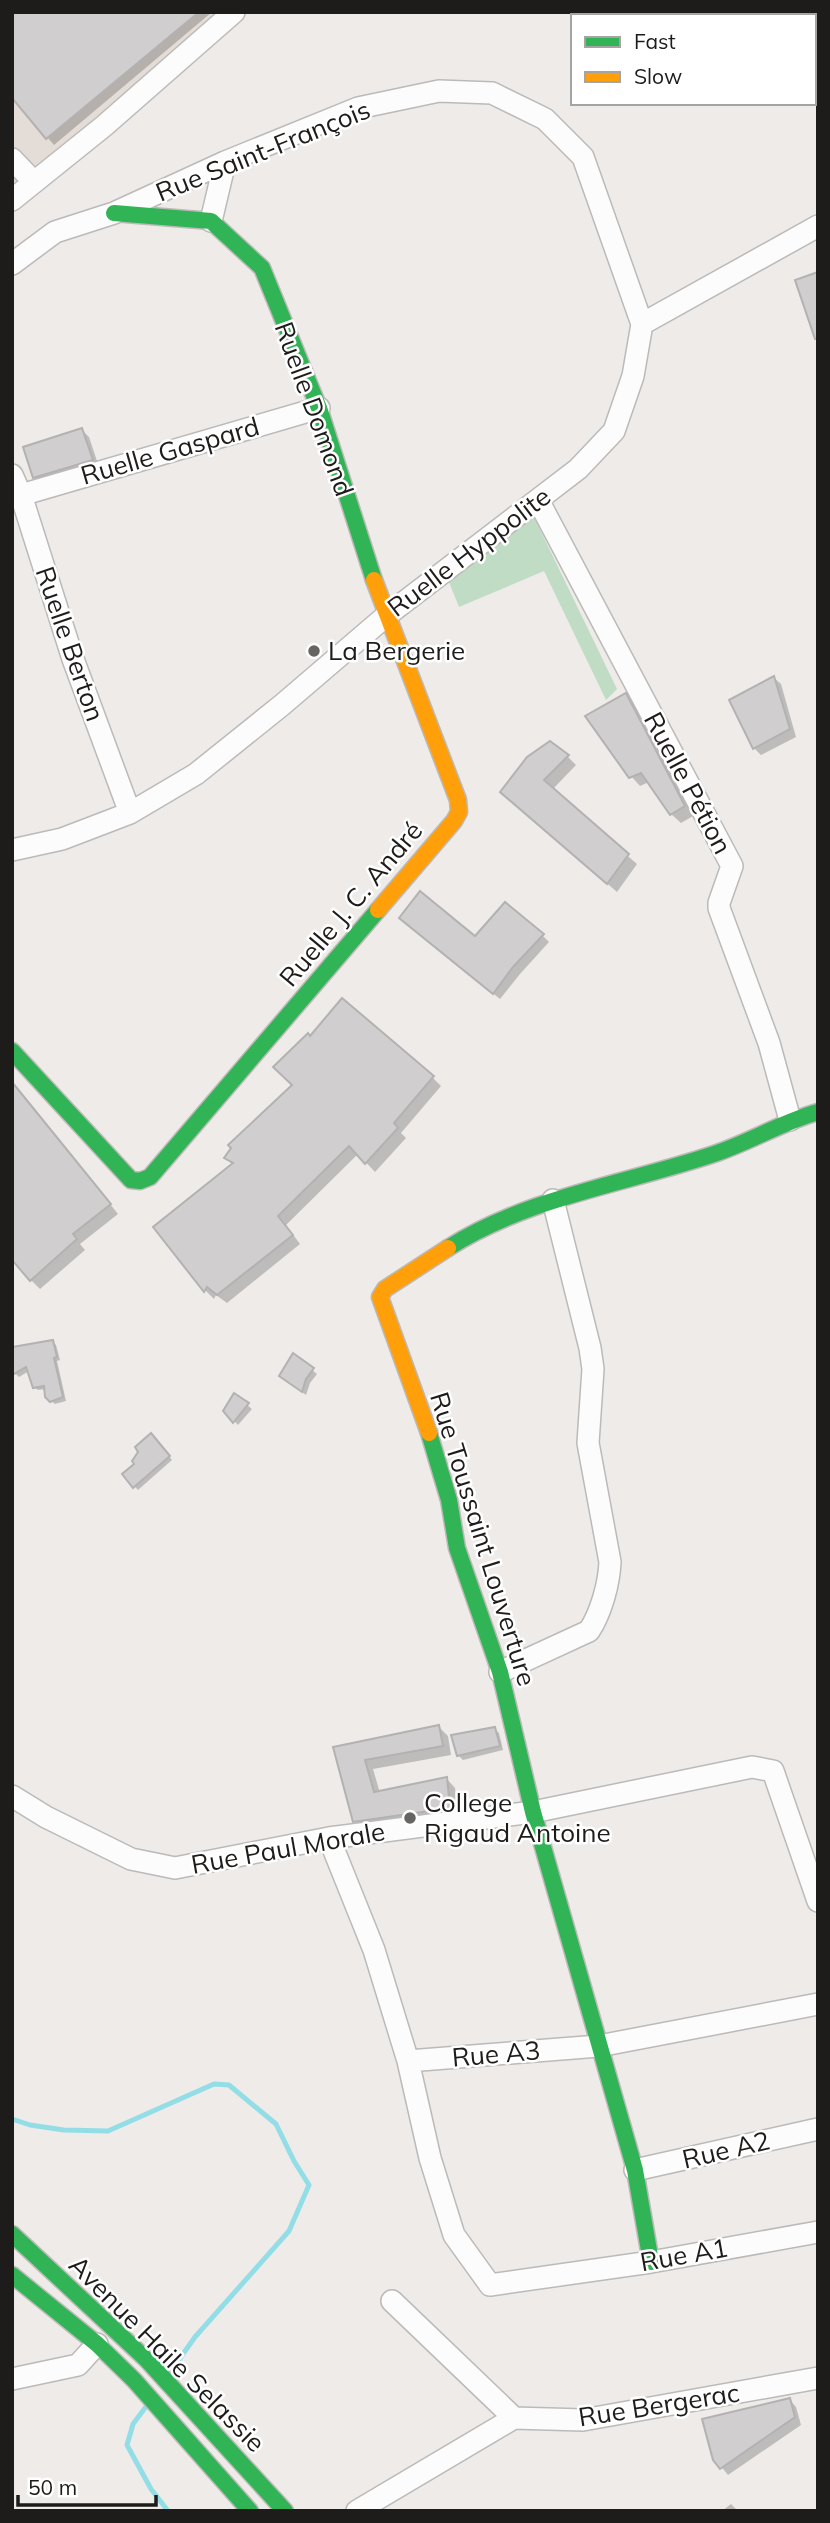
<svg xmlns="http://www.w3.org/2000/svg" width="830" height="2523" font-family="Mulish,sans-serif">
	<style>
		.built { fill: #e3dcd7 }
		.green { fill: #c0dcc4 }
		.shadow { fill: #0003 }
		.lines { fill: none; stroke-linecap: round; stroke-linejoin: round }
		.stream { stroke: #93dee6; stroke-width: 5 }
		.building { fill: #d0cecf; stroke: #b3b1b1; stroke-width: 2 }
		.street-casing { stroke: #bcbab9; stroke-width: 24 }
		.fast-casing { stroke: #bcbab9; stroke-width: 19 }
		.slow-casing { stroke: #bcbab9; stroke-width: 19 }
		.street { stroke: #fcfcfc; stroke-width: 21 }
		.fast { stroke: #30b455; stroke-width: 16 }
		.slow { stroke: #ff9f0a; stroke-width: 16 }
		.poi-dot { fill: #676463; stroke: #fff; stroke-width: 2.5 }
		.labels { text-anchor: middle; stroke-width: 5; stroke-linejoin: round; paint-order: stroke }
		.street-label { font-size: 26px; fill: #1e1c1b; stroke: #fff }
		.poi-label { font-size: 26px; fill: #1e1c1b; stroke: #fff; text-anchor: start }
	</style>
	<rect width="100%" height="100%" fill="#eeebe9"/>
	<path class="built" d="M12 12H238L12 201Z"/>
	<path class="green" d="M532 513 617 689 606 700 544 571 459 607 447 577Z"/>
	<path class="shadow" d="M12 12H212L54 145 12 96Z
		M82 430 89 437 99 467 42 484 35 477Z
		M774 678 781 684 796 737 761 755 754 748Z
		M625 696 635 705 693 816 681 823 671 814 649 782 640 786 631 776Z
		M567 756 576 765 552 790 637 864 617 892 512 801Z
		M408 924 476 939 542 935 549 942 520 974 500 999Z
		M432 1077 441 1086 401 1133 406 1138 375 1172 358 1154 286 1225 300 1244 227 1303 216 1295 214 1299 205 1290 155 1227 233 1165 226 1158Z
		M27 1100 118 1214 80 1244 85 1250 40 1289 31 1280Z
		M53 1342 56 1345 60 1360 57 1361 66 1401 55 1404 47 1397 46 1389 38 1390 34 1387 29 1371 19 1377 16 1374 12 1376V1350Z
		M294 1355 317 1374 310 1383 306 1395 286 1380Z
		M235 1395 252 1409 238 1425 225 1411Z
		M155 1439 172 1460 138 1490 124 1474 136 1464Z
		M439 1727 448 1736 451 1755 373 1769 380 1793 446 1778 455 1788 458 1817 364 1830 355 1821 335 1748Z
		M494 1729 499 1733 503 1750 463 1760 458 1755Z
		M790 2400 796 2407 801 2425 728 2475 715 2459Z
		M731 2504 738 2511H722Z"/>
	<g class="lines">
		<path class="stream" d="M12 2119 30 2125 64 2130 108 2131 214 2084 229 2085 276 2124 294 2161 309 2185 289 2231 195 2337 171 2371
			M145 2408 133 2424 127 2445 151 2489 168 2511"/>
	</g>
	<path class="building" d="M12 12H199L46 139 12 98Z
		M818 272V339H815L795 280Z
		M82 428 93 460 33 478 23 447Z
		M774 676 790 729 753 749 729 700Z
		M626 693 685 806 670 815 641 773 629 778 585 716Z
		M550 741 569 755 544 780 629 854 607 884 500 792 527 757Z
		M420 891 475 936 505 902 544 934 513 967 493 994 399 918Z
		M342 998 434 1076 394 1123 398 1128 365 1164 349 1146 278 1216 293 1235 217 1295 207 1287 204 1292 153 1227 233 1163 224 1158 231 1148 228 1145 292 1085 273 1067 308 1033 310 1036Z
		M12 1082 111 1204 73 1234 77 1239 30 1281 12 1260Z
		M53 1340 57 1357 54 1358 63 1397 50 1402 45 1397 44 1386 33 1388 26 1367 12 1375V1347Z
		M293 1353 314 1368 306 1379 302 1392 279 1376Z
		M234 1393 249 1403 233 1423 223 1411Z
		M151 1433 170 1456 133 1488 122 1474 134 1464 132 1461 138 1452 135 1447Z
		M439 1725 443 1746 365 1760 374 1792 447 1777 450 1808 353 1822 333 1747Z
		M495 1727 500 1746 457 1756 451 1735Z
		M790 2398 795 2417 720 2469 713 2460 702 2419Z"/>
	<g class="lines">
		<defs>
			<path id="street" d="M814 21 818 26
				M12 159 34 182
				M12 200 104 126 234 12
				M211 221 225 162
				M12 264 55 232 114 213 225 162 358 108 439 91 492 93 545 119 583 157 642 324
				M642 324 818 226
				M12 475 21 495 73 659 130 813
				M21 495 319 408
				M538 500 732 866 719 903V908L769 1043 790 1120
				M12 850 62 839 130 813 196 774 282 705 386 616 578 469 614 431 633 376 642 324
				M500 1672 589 1631C601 1613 609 1584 610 1562L588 1443 593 1369 590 1348 553 1200
				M12 1796 46 1817 131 1859 175 1868 329 1838 533 1812 752 1767 773 1771 818 1901
				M329 1838 374 1950 408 2061 599 2046 818 2004
				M408 2061 430 2158 454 2235 490 2285 651 2262 818 2232
				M635 2170 818 2129
				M392 2301 514 2418
				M12 2379 78 2365 97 2344
				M357 2511 514 2418 583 2420 818 2378"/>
			<path id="fast" d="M114 213 211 221 262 268 319 408 374 580
				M12 1051 131 1180 140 1181 150 1177 378 910
				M448 1248C528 1197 625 1184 714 1154 750 1142 782 1122 818 1112
				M429 1433 449 1500 457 1548 500 1672 533 1812 635 2170 651 2262
				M12 2234 147 2360 285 2511
				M12 2275 97 2344 134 2380 250 2511"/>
			<path id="slow" d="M374 580 458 800 459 812 454 821 378 910
				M429 1433 380 1297 385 1289 448 1248"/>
		</defs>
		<use href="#street" class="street-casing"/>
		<use href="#fast" class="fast-casing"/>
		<use href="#slow" class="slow-casing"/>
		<use href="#street" class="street"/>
		<use href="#fast" class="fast"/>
		<use href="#slow" class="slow"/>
	</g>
	<g class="poi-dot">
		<circle cx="314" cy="651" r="7"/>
		<circle cx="410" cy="1818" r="7"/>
	</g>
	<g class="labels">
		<g class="street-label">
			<text transform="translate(263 151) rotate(-22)" y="9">Rue Saint-François</text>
			<text transform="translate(314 409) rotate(70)" y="9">Ruelle Domond</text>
			<text transform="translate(170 451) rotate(-16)" y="9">Ruelle Gaspard</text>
			<text transform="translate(469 552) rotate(-37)" y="9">Ruelle Hyppolite</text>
			<text transform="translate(70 644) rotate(71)" y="9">Ruelle Berton</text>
			<text transform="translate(688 783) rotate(62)" y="9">Ruelle Pétion</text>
			<text transform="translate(351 904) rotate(-50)" y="9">Ruelle J. C. André</text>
			<text transform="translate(483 1539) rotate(73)" y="9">Rue Toussaint Louverture</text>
			<text transform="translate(288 1848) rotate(-10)" y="9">Rue Paul Morale</text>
			<text transform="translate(496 2054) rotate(-5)" y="9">Rue A3</text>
			<text transform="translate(726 2150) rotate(-13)" y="9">Rue A2</text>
			<text transform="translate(684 2255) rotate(-10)" y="9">Rue A1</text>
			<text transform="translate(167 2354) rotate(45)" y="9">Avenue Haile Selassie</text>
			<text transform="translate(659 2405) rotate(-9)" y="9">Rue Bergerac</text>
		</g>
		<g class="poi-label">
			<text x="328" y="660">La Bergerie</text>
			<text x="424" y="1812">College<tspan x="424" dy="30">Rigaud Antoine</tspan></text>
		</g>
	</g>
	<rect width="830" height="2523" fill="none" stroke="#1e1c1b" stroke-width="28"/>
	<rect x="571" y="14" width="245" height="91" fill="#ffffff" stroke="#a5a4a4" stroke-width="2"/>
	<rect x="585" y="37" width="35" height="10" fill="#30b455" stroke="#a5a4a4" stroke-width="2"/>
	<text x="634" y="49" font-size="21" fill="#1e1c1b">Fast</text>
	<rect x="585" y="72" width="35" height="10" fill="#ff9f0a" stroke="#a5a4a4" stroke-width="2"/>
	<text x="634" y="84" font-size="21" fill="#1e1c1b">Slow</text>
	<path d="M18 2495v10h138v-10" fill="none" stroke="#1e1c1b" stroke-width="3.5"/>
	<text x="28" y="2495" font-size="21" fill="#1e1c1b" stroke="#ffffff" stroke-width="5" paint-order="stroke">50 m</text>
</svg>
